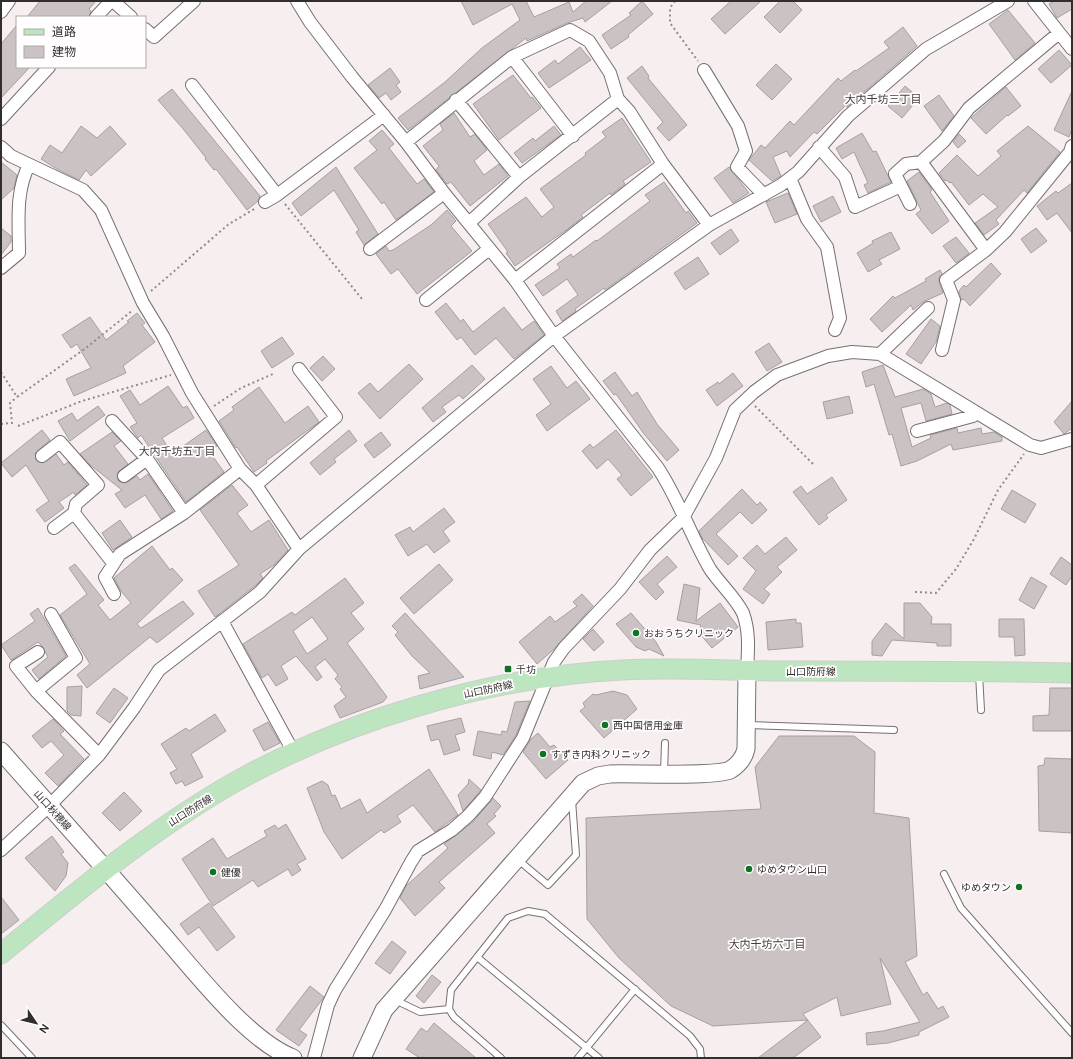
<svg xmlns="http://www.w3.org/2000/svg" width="1073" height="1059" font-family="'DM Sans','Noto Sans JP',sans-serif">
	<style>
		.building { fill: #cac2c3; stroke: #a79fa0; fill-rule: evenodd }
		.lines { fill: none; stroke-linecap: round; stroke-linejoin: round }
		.lane-casing { stroke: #777071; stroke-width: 8 }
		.street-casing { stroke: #777071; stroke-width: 14 }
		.secondary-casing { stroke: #777071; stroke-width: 19 }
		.primary-casing { stroke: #cecdcd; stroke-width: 21 }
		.path { stroke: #918b8c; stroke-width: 2; stroke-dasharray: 2 3; stroke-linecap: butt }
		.lane { stroke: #fff; stroke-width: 6 }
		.street { stroke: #fff; stroke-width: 12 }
		.secondary { stroke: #fff; stroke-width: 17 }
		.primary { stroke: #bde5bf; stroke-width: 19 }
		.poi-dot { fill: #0e7324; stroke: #fffdfd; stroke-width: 1.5 }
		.labels { text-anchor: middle; stroke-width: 3.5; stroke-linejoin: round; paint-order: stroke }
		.poi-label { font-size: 10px; fill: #312e2e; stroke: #fffdfd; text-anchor: start }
		.street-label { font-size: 10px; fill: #312e2e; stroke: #fffdfd }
		.neighbourhood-label { font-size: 11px; fill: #443e3f; stroke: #fffdfd }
	</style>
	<rect width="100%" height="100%" fill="#f6eeef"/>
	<path class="building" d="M40 1H96L89 9 91 11 89 17H27Z
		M461 1H526L534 17 569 2 573 12 586 1H612L585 22 583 18 567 23 527 41 526 38 408 130 398 118 445 82 482 48 520 20 512 4 473 25Z
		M642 1 653 14 628 35 629 37 611 49 602 35 631 15 629 13Z
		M731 1H761L725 34 711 19Z
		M780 1H793L802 10 780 33 764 17Z
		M1054 1H1072V9L1057 18 1049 4Z
		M1008 10 1035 43 1015 60 989 24Z
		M17 25V67H30L1 98V44Z
		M903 27 917 46 847 107 846 105 817 134 814 132 790 157 787 151 773 157 781 176 772 181 749 160 761 145 765 148 790 121 794 125 838 78 841 81 855 70 856 71 889 48 884 42Z
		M580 47 591 60 549 88 538 73 555 60 558 64Z
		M1059 50 1072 65 1051 83 1038 69Z
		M776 64 792 79 772 100 756 85Z
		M642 66 649 76 648 78 687 125 669 141 657 128 663 122 627 78Z
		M390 68 400 82 396 85 401 92 391 100 386 93 379 98 368 85Z
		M513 75 531 98 532 97 541 108 499 140 473 104Z
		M905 86 919 98 902 118 888 106Z
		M1006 87 1021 106 1008 116 1007 115 986 134 971 118Z
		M172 89 260 196 258 201 247 210 216 169 214 170 205 159 206 158 184 130 158 100Z
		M1072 91V129L1069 137 1054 130Z
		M939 95 954 116 942 131 924 106Z
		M454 113 470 137 475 134 487 150 474 161 484 175 499 164 508 176 470 206 451 182 447 184 436 170 439 166 423 146 443 130 440 124Z
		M622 118 651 162 623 181 625 184 611 195 610 193 581 215 583 217 569 228 515 266 506 253 508 252 488 224 526 197 542 217 554 207 540 189 586 155 585 153 606 137 602 132Z
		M81 126 97 138 110 126 126 144 91 176 86 170 79 180 57 169 41 159 50 145 62 153Z
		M554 126 561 135 522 163 514 153 533 138 535 141Z
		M1028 126 1060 152 1027 193 1024 190 996 220 999 224 984 235 975 223 998 207 983 194 969 205 951 182 950 183 946 180 945 181 939 173 957 155 978 176 1001 156 997 151Z
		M382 130 394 144 389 148 417 184 424 179 434 192 396 220 384 202 382 204 354 168 377 150 369 141Z
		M862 133 873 152 876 151 891 182 868 193 864 185 868 183 854 152 842 159 836 148Z
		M959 134 966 141 958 148 953 142Z
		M1 162 17 175 14 188 1 200Z
		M336 167 378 234 364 245 356 232 359 230 334 190 301 216 292 203Z
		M729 167 749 193 733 203 714 178Z
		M919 172 932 190 930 192 949 221 932 234 916 214 921 210 907 181Z
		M664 182 686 213 688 211 697 223 605 290 604 288 575 309 576 311 562 321 556 311 578 295 567 279 543 296 535 285 560 268 557 264 571 254 573 257 596 240 597 241 650 201 645 195Z
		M1072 183V233L1057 213 1047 220 1037 206 1056 191 1058 193Z
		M788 193 797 214 775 223 766 202Z
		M833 196 841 212 821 222 813 206Z
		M447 210 456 221 451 226 472 251 417 294 398 269 391 274 376 254 386 246 389 251 393 250 431 225Z
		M1 228 11 236V242L1 255Z
		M1036 228 1047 241 1031 253 1021 239Z
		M731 229 739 241 720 255 711 243Z
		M891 232 900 249 879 260 882 264 868 272 857 253 873 243 872 241Z
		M956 237 969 253 956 263 943 246Z
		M698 257 709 274 685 290 674 273Z
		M991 263 1001 274 970 306 964 299 961 300 959 291 964 285 966 287Z
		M940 270 942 274 939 278V282L943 293 923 302 913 310 911 305 882 332 870 319 893 296 895 298 926 281 925 279Z
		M446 303 461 322 463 319 473 332 504 307 522 330 534 321 544 335 514 359 496 338 475 355 461 337 457 340 435 312Z
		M137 313 145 323 142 325 155 342 123 366 126 373 74 396 66 379 91 368 77 344 71 348 62 335 90 317 106 340 129 322 127 321Z
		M931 319 940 326 936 342 921 364 906 354Z
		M282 337 294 354 272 368 261 351Z
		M769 343 782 362 767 371 755 352Z
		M323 356 335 369 322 381 310 368Z
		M409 364 423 379 380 419 358 393 370 383 378 392Z
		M472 365 485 379 463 399 459 395 442 407 446 412 433 422 422 408Z
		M883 365 895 397 923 389 931 394 935 407 947 403 950 405 952 414 926 421 921 403 901 408 912 447 931 438 930 435 957 428 958 433 981 428 982 434 994 432 1002 437V441L953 450 951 444 917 461 901 466 892 434 889 435 874 384 866 387 862 372Z
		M551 366 567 388 576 381 590 399 547 431 536 415 551 404 533 379Z
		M615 372 632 396 637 392 657 424 679 450 667 461 644 434 616 394 614 395 603 381Z
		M733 373 743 386 717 406 706 390 718 382 719 384Z
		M168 386 183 408 187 406 194 418 162 438 172 454 206 430 217 446 209 451 224 472 186 502 141 435 138 438 130 427 137 423 120 396 130 390 140 405Z
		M259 387 285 423 308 406 319 422 266 461 267 463 254 472 237 447 236 448 219 421 234 410 232 407Z
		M849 396 853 413 827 419 823 402Z
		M1072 401V428L1064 434 1054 422Z
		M98 406 105 415 70 441 58 421 72 413 77 421Z
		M42 430 50 440 35 453 36 461 43 463 56 454 64 465 68 462 87 485 75 495 74 492 59 502 64 508 45 522 36 510 49 501 26 465 12 477 1 463Z
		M349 430 357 441 334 459 336 462 320 475 310 463Z
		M616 430 653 477 631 496 617 479 622 475 608 459 597 469 582 451 590 444 593 448Z
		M112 432 121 441 114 446 128 464 117 473 118 481 125 483 137 476 140 480 148 474 173 511 161 519 145 495 125 508 115 494 122 490 89 464 80 454Z
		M381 432 391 445 374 458 364 445Z
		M832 477 847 500 826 515 828 518 819 525 793 492 801 486 807 494Z
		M232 485 248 505 237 513 251 532 269 520 288 550 274 565 260 574 263 578 255 586 215 617 198 591 239 565 200 510Z
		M742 489 757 505 760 502 767 510 752 524 740 512 716 534 738 556 728 565 702 538 699 531Z
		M1012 490 1036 504 1025 523 1001 509Z
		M444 508 455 522 443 531 450 541 434 553 427 544 408 556 395 535 410 527 413 532Z
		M120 520 132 537 113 550 102 533Z
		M786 537 797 550 777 567 782 572 764 589 770 594 763 604 743 589 756 571 743 558 757 545 765 554Z
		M152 546 170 570 172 568 183 580 137 624 141 628 183 601 194 614 157 643 150 637 87 688 77 675 90 664 60 615 87 594 69 568 75 564 104 600 98 605 110 620 131 603 121 591 114 578Z
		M667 556 677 567 657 584 664 592 656 600 639 582Z
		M1061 557 1072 565V576L1066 585 1050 574Z
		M439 564 453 580 414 614 400 598Z
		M1031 577 1047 586 1034 609 1019 600Z
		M345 578 364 603 351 613 364 629 347 643 387 697 383 702 340 718 334 706 346 697 340 689 342 687 335 679 338 675 325 659 315 667 322 677 317 681 296 656 281 666 288 679 276 686 268 674 262 678 243 644 292 612 295 615ZM312 617 328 639 307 654 293 631Z
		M684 584 700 588 696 621 720 603 738 627 712 648 699 633 701 625 677 620Z
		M582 594 593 606 553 650 537 664 519 642 550 616 555 622 577 606 573 602Z
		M904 603H920L932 617 931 624H951V646H937V643L892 640 882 656 872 655V641L886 623 904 639Z
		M38 608 66 656 39 679 32 670 48 657 42 646 38 642 11 660 1 645 35 621 30 614Z
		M405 613 464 677 420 689 418 676 430 673 412 656 395 635 398 632 392 626Z
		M631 613 656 642 664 656 649 649 645 651 636 647 616 624Z
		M796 619V623H801L803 647 768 650 766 622Z
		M999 619H1024L1025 655 1015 656 1014 637H999Z
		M593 629 604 642 594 651 583 639Z
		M82 686 81 716 71 715 67 711V687Z
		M114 688 128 698 110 723 96 713Z
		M1050 688H1072V731H1033V716L1049 715Z
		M613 691 627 695 637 709 604 738 580 711 585 707 583 703 593 694 596 695Z
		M530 701 516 735 503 755 492 752 491 759 473 755 478 731 501 735 502 731 507 732 515 702Z
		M215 714 226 731 191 754 203 777 185 786 182 781 176 784 170 773 177 769 161 744 186 728 189 731Z
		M461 718 465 732 455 735 460 750 444 755 439 739 431 741 427 726Z
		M53 719 64 731 60 734 84 759 58 786 45 773 64 755 51 741 42 748 32 736Z
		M268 722 280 743 264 751 253 730Z
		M538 733 550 747 554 745 568 760 546 779 523 752 531 739Z
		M779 736H854L875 752 874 813 909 818 917 956 905 962 923 995 927 992 938 1009 943 1006 949 1017 919 1032V1035L888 1043 867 1045 866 1033 883 1031 920 1022 880 958 891 1004 841 1016 837 997 803 1014 821 1037 793 1058H758L808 1020 713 1026 671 1006 619 958 587 919 586 818 761 809 755 767Z
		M1045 758 1072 759V833L1039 831 1038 766 1044 765Z
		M429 769 458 815 435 832 413 805 397 816 401 822 384 833 381 830 342 859 324 832 307 788 322 781 328 785 332 796 335 795 341 809 360 799 367 813Z
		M469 779 481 790 463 811 458 795 468 784Z
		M124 792 142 811 120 831 102 813Z
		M493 798 501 806 494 814 496 816 487 824 495 833 439 882 445 888 415 916 400 898 406 886 448 848 444 844 473 822Z
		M286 824 306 859 297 864 301 870 292 876 288 869 258 887 253 880 213 906 182 859 213 838 227 859 267 836 264 831 275 825 278 829Z
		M52 836 64 852 61 854 68 863 66 876 55 891 25 858Z
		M1 897 19 920 1 934Z
		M209 903 235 937 217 951 199 927 188 935 180 924Z
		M392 941 406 952 390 974 375 963Z
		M432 975 441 982 424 1003 416 996Z
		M310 986 324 997 299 1030 307 1035 299 1046 276 1030Z
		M434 1023 476 1058H420L406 1049 421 1028 427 1032Z"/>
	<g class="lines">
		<defs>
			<path id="lane" d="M979 674 981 710
				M748 725 894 730
				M664 773 665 743
				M517 859 548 885 576 855 572 800
				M944 874 961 908 1072 1033
				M477 957 599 1058
				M395 1000 420 1012 449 1009
				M1 1025 32 1058
				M501 1058 454 1017 449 1009 451 990 508 918 528 911 545 914 690 1036 700 1049 701 1058
				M578 1058 635 989"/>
			<path id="street" d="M113 1 131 17
				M297 1 310 22 352 77 406 142 444 193 515 280 554 336 658 468C679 500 691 536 710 569 720 584 735 597 743 613 750 632 748 652 747 671
				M1034 1 1072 49
				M1 12 9 1
				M96 17 111 1
				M145 29 154 37 194 1
				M512 57 573 136
				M704 70 738 126 746 151 737 167 764 195
				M192 85 277 195
				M456 100 519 177
				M1 119 49 67
				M406 142 512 57 570 30 589 41 610 73 618 99 629 111 663 164 709 225
				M1 147 11 156 83 190 101 210 143 303 163 336 192 393 240 469 256 485 299 549
				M819 147 845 177 855 207 901 186
				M921 162 986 250
				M790 178 807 219 827 247 840 318 835 330
				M265 202 277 195 384 115
				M910 204 895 174 906 164 921 162 944 141 969 108 1059 33
				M469 223 519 177 618 99
				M370 249 444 193
				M1 268 19 253C19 224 15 192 29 165
				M515 280 663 164
				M426 300 489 249
				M942 350 954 300 946 280 986 250 1005 232 1070 152 1072 146
				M880 354 928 308
				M112 421 147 459 184 513
				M917 431 973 416 976 413
				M42 456 60 442 98 485 76 504 74 513 113 563
				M124 476 147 459
				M256 485 336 417 299 369
				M54 528 74 513
				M114 594 105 577 120 554 184 513 240 469
				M51 614 76 658 36 691 99 755
				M222 621 294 753
				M36 691 16 666 38 652
				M1 850 49 806 99 755 134 708 159 670 260 592 299 549 554 336 709 225 781 185 798 172 848 116 926 49 1008 1
				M314 1058 328 1005 335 990 385 910 411 862 418 851 452 830 468 816 485 797 523 738 554 662 564 648 620 589 650 550 683 518 716 458 735 410 754 392 777 375 828 356 852 352 880 354 1030 445 1041 448 1072 439"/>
			<path id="secondary" d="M1 751C53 810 105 868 156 927 190 965 246 1040 293 1058
				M362 1058 384 1010 583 783 598 776 610 774C631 773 715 777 730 770 738 765 744 758 746 749L747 671"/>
			<path id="primary" d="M1 954C74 894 146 834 228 786 341 721 492 676 623 670 678 667 734 671 790 671 884 671 978 671 1072 673"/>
		</defs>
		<use href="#lane" class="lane-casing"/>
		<use href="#street" class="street-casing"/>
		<use href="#secondary" class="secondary-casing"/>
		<use href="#primary" class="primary-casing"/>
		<path class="path" d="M675 1 670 8V23L698 61
			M285 204 362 299
			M151 291 229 224 256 208
			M1 372 17 397 86 348 133 310
			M214 406 241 388 273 374
			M755 406 814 465
			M1 424 12 423 10 403 17 397
			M18 426 82 401 171 375
			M915 592 936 593 956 569 974 539 998 490 1024 454"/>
		<use href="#lane" class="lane"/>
		<use href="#street" class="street"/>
		<use href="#secondary" class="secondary"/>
		<use href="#primary" class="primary"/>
	</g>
	<g class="poi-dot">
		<circle cx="636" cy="633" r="4"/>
		<rect x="504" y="665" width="8" height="8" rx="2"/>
		<circle cx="605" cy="725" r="4"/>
		<circle cx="543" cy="754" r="4"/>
		<circle cx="749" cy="869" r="4"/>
		<circle cx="213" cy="872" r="4"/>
		<circle cx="1019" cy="887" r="4"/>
	</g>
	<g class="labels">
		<g class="poi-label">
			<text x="644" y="637">おおうちクリニック</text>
			<text x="516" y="673">千坊</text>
			<text x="613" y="729">西中国信用金庫</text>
			<text x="551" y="758">すずき内科クリニック</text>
			<text x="757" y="873">ゆめタウン山口</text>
			<text x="221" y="876">健優</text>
			<text x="1011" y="891" text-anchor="end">ゆめタウン</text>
		</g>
		<g class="street-label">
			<text x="811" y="675">山口防府線</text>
			<text transform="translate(488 689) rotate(-12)" y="4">山口防府線</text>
			<text transform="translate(53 810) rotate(48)" y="4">山口秋穂線</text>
			<text transform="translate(190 810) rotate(-32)" y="4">山口防府線</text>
		</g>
		<g class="neighbourhood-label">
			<text x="883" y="103">大内千坊三丁目</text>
			<text x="177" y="455">大内千坊五丁目</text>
			<text x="767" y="948">大内千坊六丁目</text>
		</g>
	</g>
	<rect width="1073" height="1059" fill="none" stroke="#312e2e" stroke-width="4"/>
	<rect x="16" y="16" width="130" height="52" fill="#fffdfd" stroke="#adaaaa"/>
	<rect x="24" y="29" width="20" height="6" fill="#bde5bf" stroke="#adaaaa"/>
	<text x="52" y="36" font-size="12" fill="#312e2e">道路</text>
	<rect x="24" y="46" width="20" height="12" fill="#cac2c3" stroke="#adaaaa"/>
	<text x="52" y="56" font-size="12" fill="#312e2e">建物</text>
	<g transform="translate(36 1023) rotate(125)" stroke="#fffdfd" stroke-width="3" paint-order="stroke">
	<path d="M0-3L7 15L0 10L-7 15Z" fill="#312e2e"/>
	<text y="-6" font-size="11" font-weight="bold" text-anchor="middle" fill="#312e2e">N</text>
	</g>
</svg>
